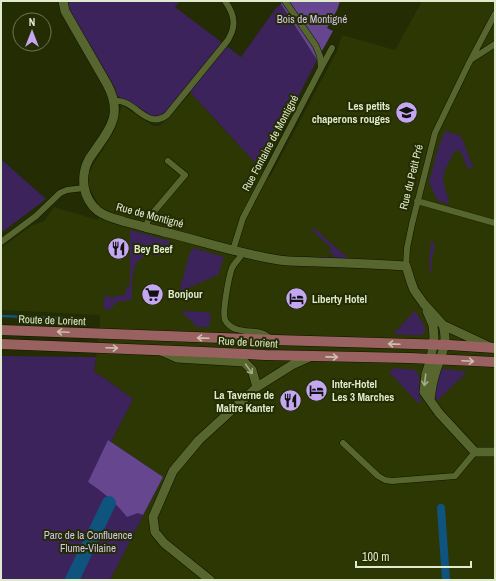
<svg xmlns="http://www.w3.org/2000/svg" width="496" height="581" font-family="'Archivo Narrow',sans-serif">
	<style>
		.built { fill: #2c3704 }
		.green { fill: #3c235b }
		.forest { fill: #65468f }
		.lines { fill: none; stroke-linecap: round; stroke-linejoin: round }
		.stream { stroke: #0e547e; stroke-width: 2.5 }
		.canal { stroke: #0e547e; stroke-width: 8 }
		.river { stroke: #0e547e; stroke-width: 14 }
		.street-casing { stroke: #0d1300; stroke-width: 7 }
		.secondary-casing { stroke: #0d1300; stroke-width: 10 }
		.primary-casing { stroke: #0d1300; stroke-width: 11 }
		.street { stroke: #57652f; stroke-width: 6 }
		.secondary { stroke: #57652f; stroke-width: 9 }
		.primary { stroke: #996260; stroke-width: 10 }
		.oneway { stroke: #cbc1ac }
		.oneway2 { stroke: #a2ae85 }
		.labels { text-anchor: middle; stroke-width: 4; stroke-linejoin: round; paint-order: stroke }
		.park-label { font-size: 11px; fill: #d5c6ef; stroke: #232c02 }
		.poi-label { font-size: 11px; font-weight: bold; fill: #e0eacc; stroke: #232c02; text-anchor: start }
		.street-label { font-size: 11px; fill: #e0eacc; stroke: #232c02 }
	</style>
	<rect width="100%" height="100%" fill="#232c02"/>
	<path class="built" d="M422 1H495V580H110L163 477 111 442 133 399 103 377 94 372 100 328V315L1 310V248L31 226 44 221 54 207 98 220 99 205 88 185 89 174 93 165 105 146 113 133 122 105 153 126H159L169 118 191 92 218 123 270 177 337 51 342 35 395 50Z"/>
	<path class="green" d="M66 1H180L175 7 241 57 276 8 281 4 317 60 261 169 187 89 165 114 159 116 150 117 126 101 117 96 115 88 67 6Z
		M445 131 461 136 473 167 468 169 461 152 455 150 445 170 443 181 449 202 448 204 437 200 429 182 438 149Z
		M1 159 46 199 1 233Z
		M314 228 348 258 321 257V256L333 257 334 254 328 253 332 249 312 230Z
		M130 230 170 241C171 251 163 256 154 256V254L147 253V256C129 259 133 285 132 299L122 302 121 301 115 303V304L113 306 111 310 103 308 105 295H108L110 298 126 294V287H130Z
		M431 242 435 243 431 266H432L431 273H430L429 263Z
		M194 248 224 257 218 275 183 290 181 293 180 291V288L190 252Z
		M181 311 206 312 211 314 209 327H197Z
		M415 311C419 318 427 326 424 334 415 337 402 334 393 334Z
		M1 356 96 357 94 372 103 377 133 399 111 442 163 477 110 580H1Z
		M394 368 416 370C421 377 419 384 419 393 419 396 420 399 421 403H418L389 372Z
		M446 369 467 372 437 401 434 394 440 370Z"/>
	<path class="forest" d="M282 1H340L337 10 327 28 333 31 317 60 281 4Z
		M108 440 163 477 143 515 138 513 127 517C116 503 103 492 88 482Z"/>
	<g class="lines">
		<path class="stream" d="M1 316 83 319"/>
		<path class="canal" d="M441 508 446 580"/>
		<path class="river" d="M72 580 109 503"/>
		<defs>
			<path id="street" d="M285 1 316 46 320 56 321 68
				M472 59 495 44
				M114 101C135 98 146 131 167 115L228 40C230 36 233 31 233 27 235 18 230 8 225 1
				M417 201 495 223
				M146 227 148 220 152 214 185 175 168 161
				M1 242 36 216 60 193 67 190 84 188
				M233 250 243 218 321 68 332 48
				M242 253C240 260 235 261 232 268 229 276 222 312 225 320 227 324 232 328 236 329 244 332 253 331 261 333 265 334 268 337 272 339
				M406 266 407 248 412 224 435 133 468 65 495 14
				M343 443 378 476 385 480 392 481 455 476 475 452"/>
			<path id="secondary" d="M63 1 65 11 107 84C125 117 107 132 89 159 80 176 82 198 98 211 106 217 116 219 126 222 138 225 151 229 164 232 202 241 240 254 279 260 292 262 305 261 318 262 348 263 377 264 406 266L411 282 414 290 424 304 443 325 490 347
				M427 311 433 325 434 337 431 359 426 374 424 392 439 413 475 452H495
				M161 351 177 358 244 362 252 370 257 387
				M430 400C431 392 432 383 435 374 440 357 449 344 443 325
				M210 580 164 543 155 532 153 517 173 471 199 440 257 387 292 365 312 356"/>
			<path id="primary" d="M1 330 275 340 449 345 495 348
				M1 344 203 352 265 355 410 358 495 362"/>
		</defs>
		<use href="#street" class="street-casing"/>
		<use href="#secondary" class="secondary-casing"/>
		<use href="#primary" class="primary-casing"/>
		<use href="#street" class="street"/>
		<use href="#secondary" class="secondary"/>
		<use href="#primary" class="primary"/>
	</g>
	<defs><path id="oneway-shaft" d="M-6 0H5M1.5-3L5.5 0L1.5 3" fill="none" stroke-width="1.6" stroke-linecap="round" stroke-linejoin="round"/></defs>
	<g class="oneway">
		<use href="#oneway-shaft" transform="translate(63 332) rotate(-177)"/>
		<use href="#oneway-shaft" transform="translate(203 338) rotate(-178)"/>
		<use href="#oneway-shaft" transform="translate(394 344) rotate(-178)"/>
		<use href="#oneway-shaft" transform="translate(112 348) rotate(2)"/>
		<use href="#oneway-shaft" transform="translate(332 357) rotate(1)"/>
		<use href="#oneway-shaft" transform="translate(468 361) rotate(3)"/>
	</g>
	<g class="oneway2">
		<use href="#oneway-shaft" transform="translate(249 369) rotate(55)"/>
		<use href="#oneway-shaft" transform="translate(425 380) rotate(97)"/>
	</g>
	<defs>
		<symbol id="school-disc" viewBox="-11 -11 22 22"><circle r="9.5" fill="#c4a7f1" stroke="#232c02"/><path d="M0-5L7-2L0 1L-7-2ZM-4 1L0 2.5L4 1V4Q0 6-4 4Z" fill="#111"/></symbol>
		<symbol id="restaurant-disc" viewBox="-11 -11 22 22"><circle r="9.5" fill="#c4a7f1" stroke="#232c02"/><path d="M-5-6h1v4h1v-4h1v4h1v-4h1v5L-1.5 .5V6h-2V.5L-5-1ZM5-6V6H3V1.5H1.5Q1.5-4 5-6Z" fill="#111"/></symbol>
		<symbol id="supermarket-disc" viewBox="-11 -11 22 22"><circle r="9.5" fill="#c4a7f1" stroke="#232c02"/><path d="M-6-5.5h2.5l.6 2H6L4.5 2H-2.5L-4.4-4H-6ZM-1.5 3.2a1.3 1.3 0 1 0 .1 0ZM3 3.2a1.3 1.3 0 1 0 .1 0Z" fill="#111"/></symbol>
		<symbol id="hotel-disc" viewBox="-11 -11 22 22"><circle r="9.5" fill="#c4a7f1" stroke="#232c02"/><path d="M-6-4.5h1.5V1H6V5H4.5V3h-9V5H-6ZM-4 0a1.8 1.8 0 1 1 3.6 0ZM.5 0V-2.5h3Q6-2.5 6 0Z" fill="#111"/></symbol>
	</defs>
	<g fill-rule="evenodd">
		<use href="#school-disc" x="394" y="100" width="25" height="25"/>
		<use href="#restaurant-disc" x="106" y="236" width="25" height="25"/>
		<use href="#supermarket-disc" x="140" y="282" width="25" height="25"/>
		<use href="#hotel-disc" x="284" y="286" width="25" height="25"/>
		<use href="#hotel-disc" x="304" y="378" width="25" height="25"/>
		<use href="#restaurant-disc" x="278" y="388" width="25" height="25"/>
	</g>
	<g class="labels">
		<g class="park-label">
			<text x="312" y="23">Bois de Montigné</text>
			<text x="88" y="539">Parc de la Confluence<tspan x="88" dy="13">Flume-Vilaine</tspan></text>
		</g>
		<g class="poi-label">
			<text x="390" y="110" text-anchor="end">Les petits<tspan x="390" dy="13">chaperons rouges</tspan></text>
			<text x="134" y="253">Bey Beef</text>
			<text x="168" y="298">Bonjour</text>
			<text x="312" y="303">Liberty Hotel</text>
			<text x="332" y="388">Inter-Hotel<tspan x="332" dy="13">Les 3 Marches</tspan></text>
			<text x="274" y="399" text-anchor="end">La Taverne de<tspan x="274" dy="13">Maître Kanter</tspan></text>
		</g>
		<g class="street-label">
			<text transform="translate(270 143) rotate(-62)" y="4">Rue Fontaine de Montigné</text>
			<text transform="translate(411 177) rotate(-76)" y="4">Rue du Petit Pré</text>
			<text transform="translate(150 215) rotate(15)" y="4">Rue de Montigné</text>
			<text transform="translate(52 320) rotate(2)" y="4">Route de Lorient</text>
			<text transform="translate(248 342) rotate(3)" y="4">Rue de Lorient</text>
		</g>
	</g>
	<rect width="496" height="581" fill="none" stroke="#e0eacc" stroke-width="4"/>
	<g transform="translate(32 32)"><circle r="19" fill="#232c02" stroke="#6f7853"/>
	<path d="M0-3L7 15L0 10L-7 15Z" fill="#c4a7f1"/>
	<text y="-6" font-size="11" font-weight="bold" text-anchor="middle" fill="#e0eacc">N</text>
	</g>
	<path d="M356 561v6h115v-6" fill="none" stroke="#e0eacc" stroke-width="2"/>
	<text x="362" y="561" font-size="12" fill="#e0eacc" stroke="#232c02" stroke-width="3" paint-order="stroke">100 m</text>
</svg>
